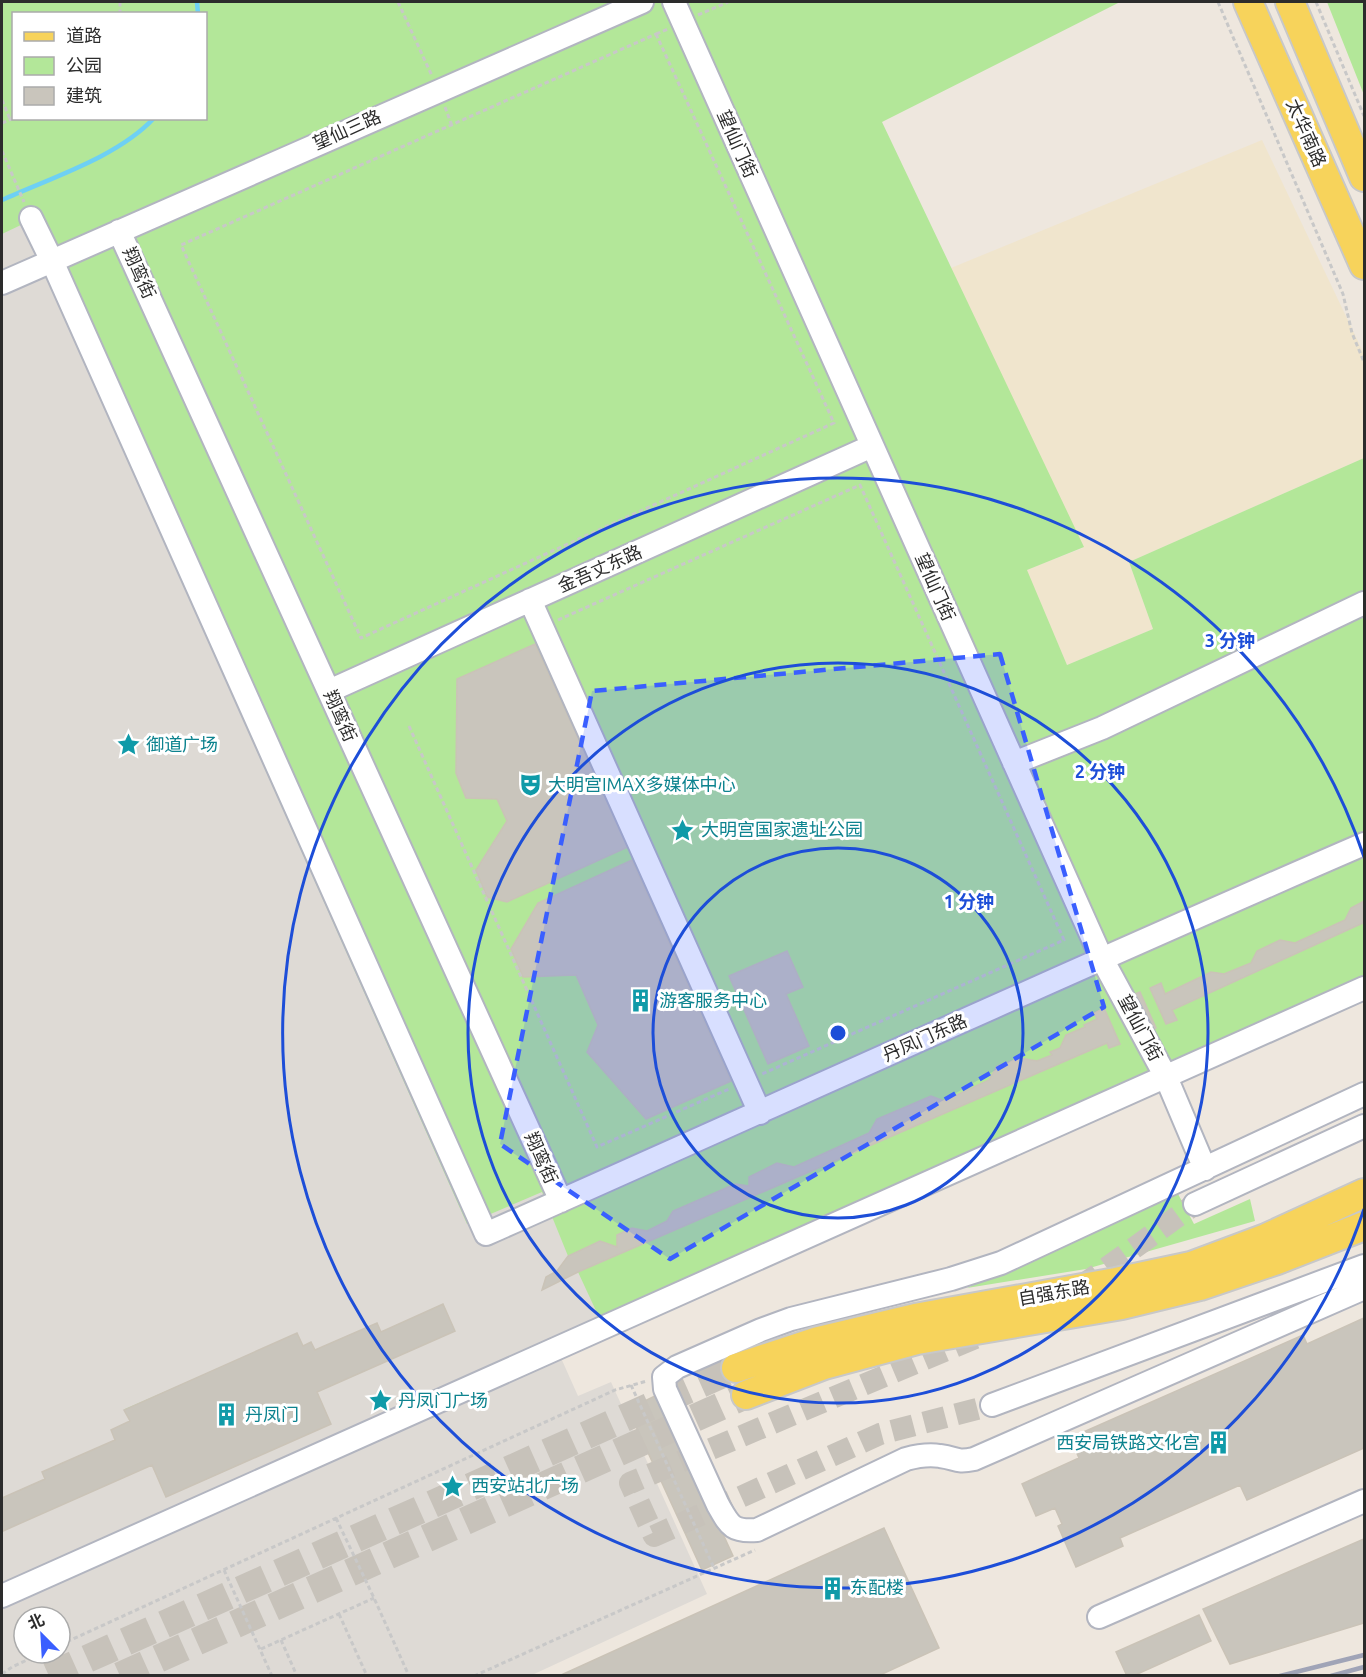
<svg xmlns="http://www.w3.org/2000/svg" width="1366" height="1677" font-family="Ubuntu,'Noto Sans SC',sans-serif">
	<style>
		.education { fill: #f0e5cd }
		.green { fill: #b3e799; fill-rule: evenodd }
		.plaza { fill: #dedad5; fill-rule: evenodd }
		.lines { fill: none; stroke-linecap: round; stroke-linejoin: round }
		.stream { stroke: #6ed0f4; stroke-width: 4.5 }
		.building { fill: #c9c5bc; stroke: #cac3b7; stroke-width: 1.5 }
		.minor-tunnel { stroke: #c7c2ba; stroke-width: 22; stroke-dasharray: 22 11; stroke-linecap: butt }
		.major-tunnel { stroke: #c7c2ba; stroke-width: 28; stroke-dasharray: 28 14; stroke-linecap: butt }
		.minor-casing { stroke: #b2b5c0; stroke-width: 26 }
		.major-casing { stroke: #c8c8c8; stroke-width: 32 }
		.path { stroke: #c8c8c8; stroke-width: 3; stroke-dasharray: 4.5 3; stroke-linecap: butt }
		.minor { stroke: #fff; stroke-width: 22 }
		.major { stroke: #f7d35b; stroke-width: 28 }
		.rail { stroke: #a0a4b7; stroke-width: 4.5 }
		.marked { fill: #3a5fff; fill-opacity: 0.2; stroke: #3a5fff; stroke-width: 4.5; stroke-dasharray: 12 8; stroke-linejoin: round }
		.ring { fill: none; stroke: #1d4ed8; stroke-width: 3 }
		.labels { text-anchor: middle; stroke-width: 6; stroke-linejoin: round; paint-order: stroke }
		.street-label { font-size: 18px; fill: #2c2c2c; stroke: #fff }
		.culture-label { font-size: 18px; fill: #0d838f; stroke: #fff; text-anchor: start }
		.centre { fill: #1d4ed8; stroke: #fff; stroke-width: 3 }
		.ring-label { font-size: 18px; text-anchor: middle; font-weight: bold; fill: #1d4ed8; stroke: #fff; stroke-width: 6; stroke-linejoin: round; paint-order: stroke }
	</style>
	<rect width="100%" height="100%" fill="#eee7de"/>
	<path class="education" d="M1262 140 1364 354V458L1129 562 1153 629 1067 665 1026 570 1083 548 951 268Z"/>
	<path class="green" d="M2 2H1120L882 122 1084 547 1027 570 1067 665 1153 629 1129 562 1364 458V996L2 1600ZM14 14H206V118H14Z
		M1327 2H1364V95Z
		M1177 1192 1194 1224 1250 1199 1255 1221 1086 1269 967 1288Z"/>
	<path class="plaza" d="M23 224 467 1224 542 1192 568 1256 557 1271 546 1277 542 1289 578 1272 604 1328 557 1349 578 1396 611 1382 707 1594 532 1675H2V1527L4 1530 152 1465 166 1497 330 1424 317 1392 455 1331 443 1304 381 1332 377 1323 315 1350 311 1342 303 1346 297 1334 125 1409 130 1421 111 1430 115 1440 42 1472 45 1479 2 1498V234ZM24 1617H60V1653H24Z"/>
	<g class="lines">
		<path class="stream" d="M197 2 198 14
			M2 200C50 178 118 157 154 118"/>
	</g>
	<path class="building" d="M535 644 628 847 507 902 487 897 476 870 507 821 497 799 466 798 456 773 457 679Z
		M632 860 731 1081 646 1119 587 1052 598 1025 576 975 523 977 511 949 538 903Z
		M1364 901 1363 923 1172 1010 1177 1020 1166 1024 1150 988 1161 983 1165 994 1211 972 1224 974 1251 963 1257 951 1280 940 1295 943 1345 920 1351 908Z
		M787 951 803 987 786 994 809 1046 768 1064 729 976Z
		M1140 992 1156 1028 1148 1032 1132 995Z
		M1104 1008 1120 1044 1109 1048 1107 1043 578 1272 542 1290 546 1277 557 1271 568 1256 600 1241 617 1247V1235L632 1228 647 1231 667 1221 673 1211 735 1184 749 1186V1177L777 1163 794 1167 869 1133 877 1119 931 1096 944 1101 989 1080 997 1066 1020 1058 1037 1061 1052 1055 1050 1052 1060 1048 1066 1035 1085 1027 1084 1025 1097 1019 1094 1013Z
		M443 1304 455 1331 317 1392 331 1424 166 1497 152 1465 3 1531 2 1498 45 1479 42 1472 115 1440 111 1430 130 1421 124 1410 297 1333 303 1346 311 1342 315 1350 377 1323 381 1332Z
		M1364 1318V1448L1247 1500 1240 1485 1120 1538 1123 1546 1076 1567 1058 1526 1062 1524 1055 1508 1036 1516 1022 1484 1079 1458 1070 1438 1303 1335 1307 1344Z
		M659 1394 733 1556 702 1570 628 1409Z
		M884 1528 939 1648 878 1676H559Z
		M1364 1539V1623L1230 1664 1203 1609Z
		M1199 1615 1211 1641 1133 1676H1127L1116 1652Z"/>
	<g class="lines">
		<path class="minor-tunnel" d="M1080 1287 1195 1204
			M975 1338 630 1483 654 1536 880 1434 992 1405"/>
		<path class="major-tunnel" d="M49 1676 736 1368
			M120 1676 746 1395"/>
		<defs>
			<path id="minor" d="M674 2 1101 957 1166 1077 1205 1169
				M31 218 52 261 486 1234C779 1104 1070 971 1364 844
				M119 231 561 1201
				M2 283 642 2
				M530 600 760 1113
				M329 691 872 446
				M1014 763 1102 728 1364 603
				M1364 1094 1001 1263 951 1279 791 1319 761 1330 677 1367 664 1377 665 1389 718 1505C730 1526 732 1532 757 1530L906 1459C917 1456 928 1454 940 1456 957 1458 955 1463 974 1459L1364 1288
				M1195 1204 1364 1126
				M992 1405 1364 1266
				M2 1596 1364 988
				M1099 1617 1364 1501"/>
			<path id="major" d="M1248 2 1364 265
				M1290 2 1364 177
				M736 1368 818 1341 915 1318 1116 1282 1191 1266 1266 1238 1364 1193
				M746 1395 824 1365 917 1340 1122 1305 1200 1286 1277 1260 1364 1226"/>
		</defs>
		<use href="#minor" class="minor-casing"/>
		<use href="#major" class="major-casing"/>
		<path class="path" d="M120 2V14
			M398 2 432 76
			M1218 2 1343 294 1352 333 1364 362
			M1316 2 1364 116
			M698 15 728 2
			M656 34 834 423 361 638 181 245Z
			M656 34 668 29
			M2 100 10 119
			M445 107 452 126
			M2 123 14 118
			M2 151 24 202
			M558 620 860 485 1064 940 762 1074
			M409 726 597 1147 729 1089
			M631 1385 714 1568
			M336 1518 374 1598 409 1676
			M224 1570 272 1676
			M339 1614 367 1676
			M281 1640 297 1676
			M60 1645 615 1390 647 1381
			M261 1649 374 1598
			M2 1674 12 1667 42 1653
			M474 1676 755 1550"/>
		<use href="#minor" class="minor"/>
		<use href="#major" class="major"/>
		<path class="rail" d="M1280 1676 1364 1655
			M1331 1676 1364 1667"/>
	</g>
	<path class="marked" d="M1000 654 1104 1007 670 1259 500 1144 592 691Z"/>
	<g class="ring">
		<circle cx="838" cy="1033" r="185"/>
		<circle cx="838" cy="1033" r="370"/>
		<path d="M1364 1209A555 555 0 1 1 1364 857"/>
	</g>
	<defs>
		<symbol id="sight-bare" viewBox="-9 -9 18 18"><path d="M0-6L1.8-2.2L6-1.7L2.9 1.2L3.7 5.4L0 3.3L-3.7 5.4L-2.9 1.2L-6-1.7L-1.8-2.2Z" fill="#0f9aa8" stroke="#fff" stroke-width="2.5" paint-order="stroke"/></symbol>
		<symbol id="theatre-bare" viewBox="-9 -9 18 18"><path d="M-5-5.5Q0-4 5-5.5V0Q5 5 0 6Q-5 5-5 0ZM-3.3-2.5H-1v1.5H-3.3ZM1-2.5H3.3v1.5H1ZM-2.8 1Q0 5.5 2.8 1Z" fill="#0f9aa8" stroke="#fff" stroke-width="2.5" paint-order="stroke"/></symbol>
		<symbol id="building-bare" viewBox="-9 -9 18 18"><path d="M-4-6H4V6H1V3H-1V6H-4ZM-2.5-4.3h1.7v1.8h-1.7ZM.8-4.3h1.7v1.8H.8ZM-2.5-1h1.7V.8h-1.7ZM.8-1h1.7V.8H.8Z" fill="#0f9aa8" stroke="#fff" stroke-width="2.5" paint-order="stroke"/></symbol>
	</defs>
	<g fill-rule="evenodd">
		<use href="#sight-bare" x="112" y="728" width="33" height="33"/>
		<use href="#theatre-bare" x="514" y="768" width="33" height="33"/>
		<use href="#sight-bare" x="666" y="814" width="33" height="33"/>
		<use href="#building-bare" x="624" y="984" width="33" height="33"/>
		<use href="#sight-bare" x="364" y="1384" width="33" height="33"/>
		<use href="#building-bare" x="210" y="1398" width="33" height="33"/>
		<use href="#building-bare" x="1202" y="1426" width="33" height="33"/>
		<use href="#sight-bare" x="436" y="1470" width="33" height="33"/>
		<use href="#building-bare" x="816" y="1572" width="33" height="33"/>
	</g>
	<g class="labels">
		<g class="street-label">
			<text transform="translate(347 130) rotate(-24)" y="6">望仙三路</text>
			<text transform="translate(1306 133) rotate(66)" y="6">太华南路</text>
			<text transform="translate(737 144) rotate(66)" y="6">望仙门街</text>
			<text transform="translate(139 273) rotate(66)" y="6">翔鸾街</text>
			<text transform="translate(600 569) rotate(-24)" y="6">金吾丈东路</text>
			<text transform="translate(935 587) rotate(66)" y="6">望仙门街</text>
			<text transform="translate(340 716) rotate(66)" y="6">翔鸾街</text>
			<text transform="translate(1140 1028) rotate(62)" y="6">望仙门街</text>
			<text transform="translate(925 1038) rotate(-24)" y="6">丹凤门东路</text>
			<text transform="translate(541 1158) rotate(66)" y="6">翔鸾街</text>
			<text transform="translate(1054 1293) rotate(-10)" y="6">自强东路</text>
		</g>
		<g class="culture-label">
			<text x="146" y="751">御道广场</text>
			<text x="548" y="791">大明宫IMAX多媒体中心</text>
			<text x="701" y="836">大明宫国家遗址公园</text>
			<text x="659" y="1007">游客服务中心</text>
			<text x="398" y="1407">丹凤门广场</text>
			<text x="245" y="1421">丹凤门</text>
			<text x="1200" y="1449" text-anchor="end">西安局铁路文化宫</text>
			<text x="471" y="1492">西安站北广场</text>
			<text x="850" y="1594">东配楼</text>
		</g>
	</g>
	<circle cx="838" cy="1033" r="9" class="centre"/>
	<g class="ring-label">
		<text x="1230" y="647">3 分钟</text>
		<text x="1100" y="778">2 分钟</text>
		<text x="969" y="908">1 分钟</text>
	</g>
	<rect width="1366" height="1677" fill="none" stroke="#2c2c2c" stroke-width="6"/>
	<rect x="12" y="12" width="195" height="108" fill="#ffffff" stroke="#ababab" stroke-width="1.5"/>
	<rect x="24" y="32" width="30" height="9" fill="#f7d35b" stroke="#ababab" stroke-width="1.5"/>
	<text x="66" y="42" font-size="18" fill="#2c2c2c">道路</text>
	<rect x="24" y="57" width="30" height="18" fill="#b3e799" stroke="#ababab" stroke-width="1.5"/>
	<text x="66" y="72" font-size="18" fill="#2c2c2c">公园</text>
	<rect x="24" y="87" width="30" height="18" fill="#c9c5bc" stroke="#ababab" stroke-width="1.5"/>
	<text x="66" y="102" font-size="18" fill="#2c2c2c">建筑</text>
	<g transform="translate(42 1635) rotate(336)"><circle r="28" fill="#ffffff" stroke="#ababab" stroke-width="1.5"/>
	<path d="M0-4.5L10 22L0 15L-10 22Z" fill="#3a5fff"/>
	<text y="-9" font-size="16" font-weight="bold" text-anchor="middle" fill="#2c2c2c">北</text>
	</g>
</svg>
